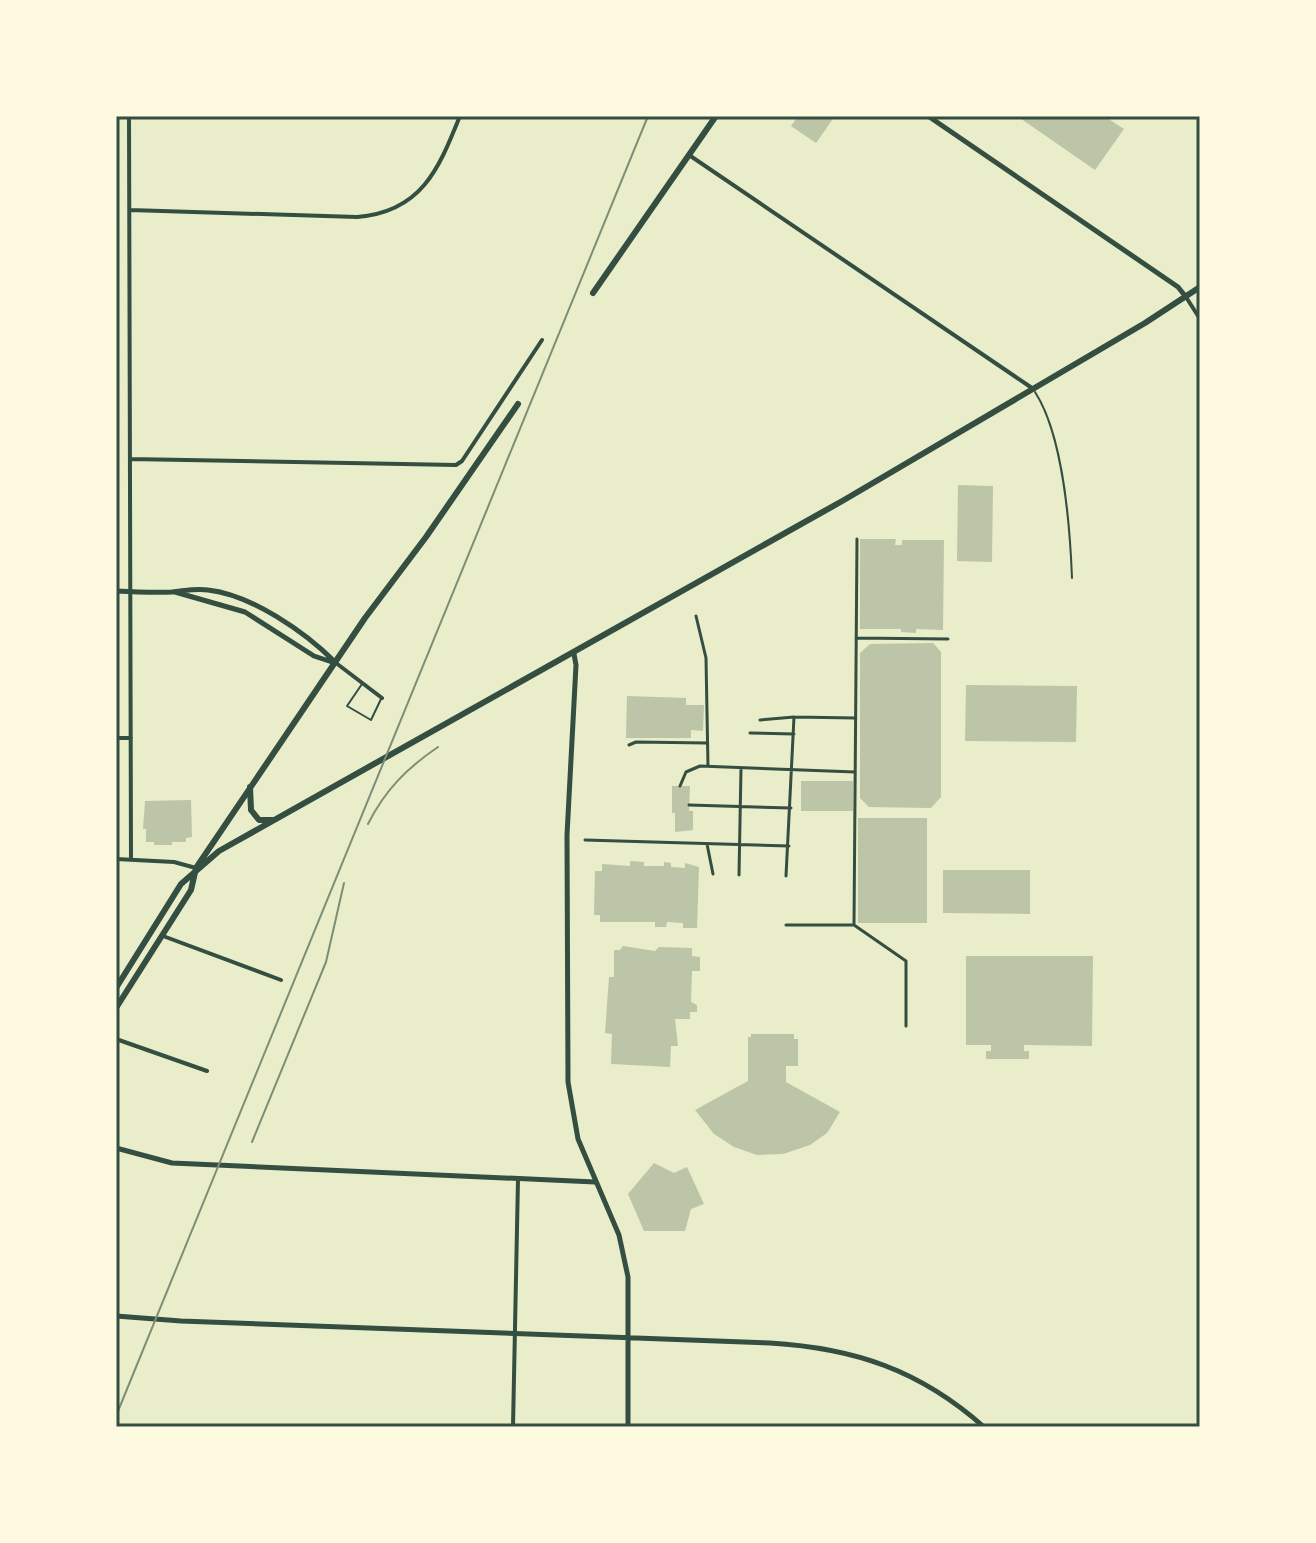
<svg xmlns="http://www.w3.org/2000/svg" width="1316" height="1543" font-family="Karla,sans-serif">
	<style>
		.building { fill: #bcc5a7 }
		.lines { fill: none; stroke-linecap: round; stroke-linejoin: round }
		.service { stroke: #344e41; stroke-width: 2 }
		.pedestrian { stroke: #344e41; stroke-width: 3 }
		.minor { stroke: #344e41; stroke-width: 4 }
		.tertiary { stroke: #344e41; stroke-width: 5 }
		.secondary { stroke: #344e41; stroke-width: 5 }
		.primary { stroke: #344e41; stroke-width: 6 }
		.rail { stroke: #7c8e77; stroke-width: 2 }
		.neatline { fill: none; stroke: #344e41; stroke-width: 3 }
	</style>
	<rect width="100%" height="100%" fill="#e9edc9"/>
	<path class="building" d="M798 116H835L816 143 791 126Z
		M1017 116H1104L1124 129 1095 170Z
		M958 485 993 486 992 562 957 561Z
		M860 539H896L895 545H902V540H944L943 630 916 629V633L901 632V629H860Z
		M933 643 941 652V797L931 808 869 807 860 798V653L870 644Z
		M966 685 1077 686 1076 742 965 741Z
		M627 696 686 698V705H704L703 731 691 730V738H626Z
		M801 781H853V811H801Z
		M672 786H690L689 811H693V830L675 832V813H672Z
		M191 800 192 837 186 838V842H172V845H154V842H146V829H143L145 801Z
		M858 818H927V923H858Z
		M630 861 644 862V866H664V862L671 863V867L685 868V863L699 867 697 928H683V923L667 922 666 927H655V922H600V915H594L595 871H602V864L630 866Z
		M943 870H1030V914L943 913Z
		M623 946 655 951 659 947 692 948V956L700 957V971H692L691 1002 697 1005V1012H690V1019H675L678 1046H671L670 1067 611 1064 612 1034 605 1033 609 977H614V950H620Z
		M966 956H1093L1092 1046 1024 1045V1051H1029V1059H986V1051H991V1045H966Z
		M751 1034H794V1039H798V1066H786V1082L840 1112 827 1133 810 1145 783 1154 757 1155 734 1147 714 1134 695 1110 748 1081V1037H751Z
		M654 1163 674 1173 687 1167 704 1204 691 1209 685 1231H644L628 1194Z"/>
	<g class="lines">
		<path class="service" d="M1035 392C1063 435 1070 527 1072 578
			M362 684 347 706 371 720 381 699"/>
		<path class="pedestrian" d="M696 616 706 658 708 766
			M856 638 948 639
			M760 720 794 717
			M750 733 794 734
			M629 745 636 742 707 743
			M680 786 686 772 700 766 855 772
			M689 805 791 808
			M585 840 789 846
			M707 844 713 874
			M739 875 741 768
			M786 876 794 717 855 718
			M786 925H854L906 961V1026
			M854 925 857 539"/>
		<path class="minor" d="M129 116 131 859
			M689 155 1032 388
			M130 210 357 217C422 212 439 168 460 116
			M1186 297 1200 319
			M130 459 456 465 462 461 542 340
			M336 663 382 698
			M116 738H131
			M116 859 174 862 196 868
			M163 936 281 980
			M116 1039 207 1071
			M513 1427 518 1179"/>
		<path class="tertiary" d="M928 116 1178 287 1186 297
			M116 1148 172 1163 595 1182"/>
		<path class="secondary" d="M116 591C134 592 153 593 172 592 184 591 195 588 208 590 252 595 305 632 335 662
			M175 592 245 612 314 656 335 663
			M574 654 576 665 567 835 568 1082 578 1139 619 1235 628 1277V1427
			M116 1316 181 1321 770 1343C854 1348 920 1370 984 1427"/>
		<path class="primary" d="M593 293 716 116
			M250 787 251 810 259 820H272
			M116 988 181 884 219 851 844 500 1145 323 1200 287
			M116 1008 191 890 196 868 365 618 426 537 518 404"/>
		<path class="rail" d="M368 824C385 790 407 768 438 747
			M252 1142 326 962 344 883
			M116 1416 648 116"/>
	</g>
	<rect width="1316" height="1543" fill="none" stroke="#fefae0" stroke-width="236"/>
	<rect x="118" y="118" width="1080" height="1307" class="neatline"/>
</svg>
